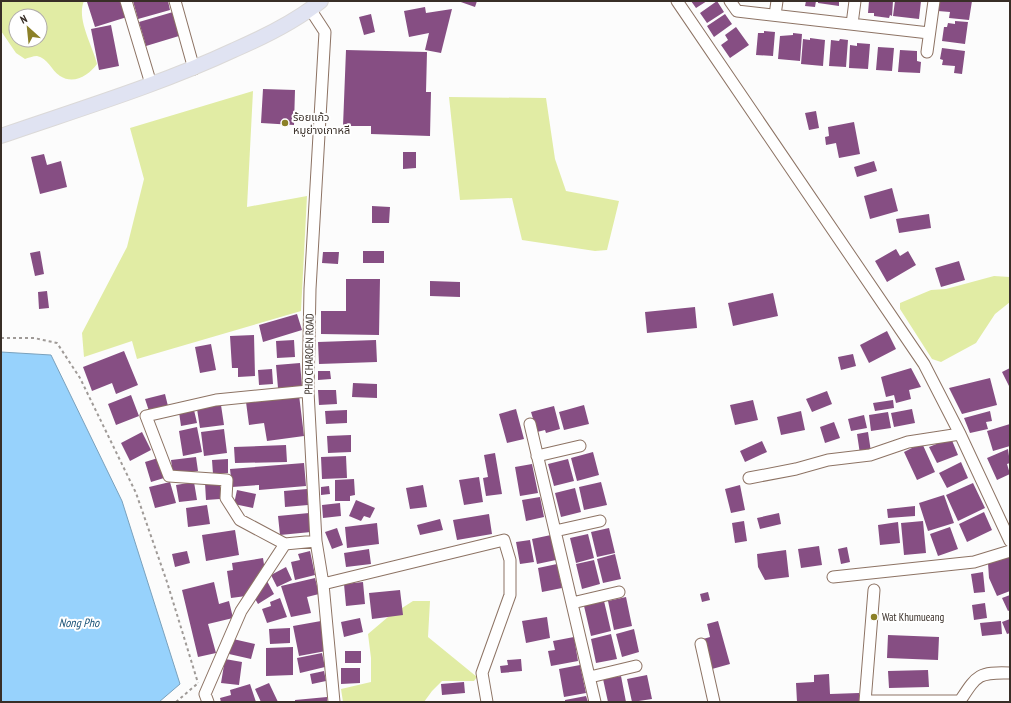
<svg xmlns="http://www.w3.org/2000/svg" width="1011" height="703" font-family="'PT Sans Narrow','Noto Sans Thai',sans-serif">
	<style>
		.green { fill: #e1eca4; fill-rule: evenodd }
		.water { fill: #97d2fc; stroke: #7aa1bc }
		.building { fill: #864e83 }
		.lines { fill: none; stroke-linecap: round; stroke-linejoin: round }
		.minor-casing { stroke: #8d7364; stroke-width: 13 }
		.major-casing { stroke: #dbd9d8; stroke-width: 16 }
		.path { stroke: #9f9a97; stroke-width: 2; stroke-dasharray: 3 3; stroke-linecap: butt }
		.minor { stroke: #fff; stroke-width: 11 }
		.major { stroke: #e0e3f2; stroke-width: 14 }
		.poi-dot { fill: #8c8128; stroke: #fff; stroke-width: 1.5 }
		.labels { text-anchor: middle; stroke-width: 4; stroke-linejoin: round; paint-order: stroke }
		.poi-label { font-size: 11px; fill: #382e27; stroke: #fff; text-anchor: start }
		.street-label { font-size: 11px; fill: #382e27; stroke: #fff }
		.water-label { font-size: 12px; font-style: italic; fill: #21587b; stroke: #fff }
	</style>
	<rect width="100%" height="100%" fill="#fcfcfc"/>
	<path class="green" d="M1 1H84C76 19 93 46 97 64 89 75 74 85 60 76 51 70 48 58 37 56 33 56 28 58 25 59L16 53 1 31ZM16 16H40V40H16Z
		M253 91 247 207 307 196 301 311 137 359 132 341 84 357 82 333 127 247 144 179 130 128Z
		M449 97 546 98 555 159 566 191 619 201 607 250 595 251 522 240 512 198 460 200Z
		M994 276 1010 277V302L995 314 976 343 941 362 932 359 900 309V303L931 290 946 289Z
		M413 601H430L428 637 477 677 474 681H442L432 691 424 702H343L341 689 371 682V658L368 634 388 617Z"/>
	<path class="water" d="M1 352 51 355 122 501 180 684 159 702H1Z"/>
	<path class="building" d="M91 1H122L127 17 95 27 87 2Z
		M133 1H168L170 10 138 19Z
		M458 1H477L475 7Z
		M691 1H707L696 8Z
		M717 1 724 12 707 23 700 13Z
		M806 1H816L815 7 805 6Z
		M818 1H839V6L818 3Z
		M869 1H893L892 16 890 15 889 18 874 16V13H868Z
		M895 1H921L919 19 893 16Z
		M940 1H972L969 20 949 18 950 12 938 11Z
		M425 7 426 13 452 9 441 53 425 50 429 33 409 37 404 11Z
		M173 12 179 36 146 46 139 22Z
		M371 14 375 32 364 35 359 17Z
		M725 14 732 24 714 37 707 26Z
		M955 21 968 22 965 44 942 41 944 27H947L948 23 955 24Z
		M111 25 119 66 99 70 91 29Z
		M736 27 749 45 730 58 721 45 728 40 725 35Z
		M764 31 775 32 773 56 756 55 758 33H764Z
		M793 33 802 34 800 61 778 59 780 36 793 35Z
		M810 38 825 40 823 66 801 64 803 39 810 40Z
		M840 39 848 40 846 67 829 66 831 40 839 41Z
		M857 43 870 44 868 69 849 68 850 45 857 46Z
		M878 47 894 48 892 71 876 70Z
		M942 48 965 51 962 74 954 73 955 66 942 65 943 60 940 59Z
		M346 50 427 52 426 92H431L430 136 371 134V126H343Z
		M900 50 917 51V61L921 62 920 73 898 72Z
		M263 89 295 90 294 125 261 123Z
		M816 111 819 128 809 130 805 113Z
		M854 122 860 154 839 158 836 143 826 145 825 137 829 136 828 127Z
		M403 152H416V168L403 169Z
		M44 154 47 165 61 161 67 187 40 194 31 157Z
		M874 161 877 171 857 177 854 167Z
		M892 188 898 211 870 219 864 196Z
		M372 206 390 207 389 223H372Z
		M929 214 931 228 899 233 896 219Z
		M896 249 900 256 908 251 916 265 887 282 875 261Z
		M40 251 44 274 35 276 30 253Z
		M363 251H384V263H363Z
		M323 252H339L338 264 322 263Z
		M959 261 965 280 941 287 935 268Z
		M346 279H380L379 335 321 334V311H346Z
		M430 281 460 282V297L430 296Z
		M47 291 49 308 39 309 38 292Z
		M773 293 778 316 733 326 728 303Z
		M695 307 697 328 647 333 645 312Z
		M297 314 302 330 263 342 259 325Z
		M887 331 896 349 869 363 860 345Z
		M254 335 255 376 238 377V368H232L230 336Z
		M294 340 295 357 277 358 276 341Z
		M376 340 377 362 319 364 318 342Z
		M211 344 216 370 200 373 195 347Z
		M124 351 138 385 116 394 112 383 92 391 83 367Z
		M853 354 856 366 841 370 838 357Z
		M300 363 302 386 278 388 276 365Z
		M911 368 921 387 909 390 911 399 896 403 894 395 886 397 881 377Z
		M1010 368V386H1009L1002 372Z
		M272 369 273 384 259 385 258 370Z
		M318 371H330L331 379 318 380Z
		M990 378 997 405 962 414 949 388Z
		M353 383 377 384V398L352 397Z
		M318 390H336L337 404 319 405Z
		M827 391 832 404 812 412 806 399Z
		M165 394 168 406 149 411 145 399Z
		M131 395 139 416 116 425 108 404Z
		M299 395 304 436 267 441 264 423 249 425 246 402Z
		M753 400 758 420 735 425 730 405Z
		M893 400 894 408 875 411 873 403Z
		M221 405 224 425 200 428 197 409Z
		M584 405 589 424 564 430 559 412Z
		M554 406 560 429 546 433 545 430 537 432 531 412Z
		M516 409 524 439 507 443 499 414Z
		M912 409 915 423 894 427 891 413Z
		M194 410 197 423 181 426 179 412Z
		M347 410V423L326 424 325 411Z
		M801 411 805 430 781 435 777 417Z
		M990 411 992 421 986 422 988 429 970 433 964 418Z
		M888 412 891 428 871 431 869 415Z
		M864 415 867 428 851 431 848 419Z
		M834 422 840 438 825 443 820 427Z
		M1010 424V446L993 451 987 431Z
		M197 427 202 452 183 456 179 431Z
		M224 429 227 453 204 456 201 432Z
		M142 432 151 450 130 461 121 443Z
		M868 432 871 452 860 454 857 434Z
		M351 435V452L328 453 327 436Z
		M951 438 958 455 937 463 929 447Z
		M762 441 767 452 745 462 740 451Z
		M922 443 935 472 917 480 904 452Z
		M286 445 287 462 235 463 234 447Z
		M1008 449 1010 463 1007 464 1010 474 997 480 987 458Z
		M593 452 599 475 577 481 571 458Z
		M495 453 502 494 486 496 483 478 488 477 484 455Z
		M346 456 347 478 322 479 321 457Z
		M196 457 198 471 173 475 171 460Z
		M158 458 164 478 151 482 145 462Z
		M228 459V473L213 474 212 460Z
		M568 459 574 481 554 486 548 464Z
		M961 462 968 478 947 488 939 473Z
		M304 463 306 486 259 490V485L232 487 230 469Z
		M532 464 538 493 520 496 515 467Z
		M479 477 483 502 464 505 459 480Z
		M354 479 355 495 350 496V501H335V480Z
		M170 482 176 503 155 508 149 487Z
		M194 482 197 500 179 502 176 485Z
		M601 482 607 505 584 510 579 487Z
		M205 483H220V499L206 500Z
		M973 483 985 508 958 521 946 495Z
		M423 485 427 507 410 509 406 488Z
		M740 485 745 510 731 513 725 489Z
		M329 486 330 494 321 495V487Z
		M575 488 581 512 561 517 555 493Z
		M307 489 308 505 285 507 284 491Z
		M237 490 256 494 253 508 234 504Z
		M944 495 954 523 928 531 919 503Z
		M540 497 544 517 526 521 522 500Z
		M356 500 375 508 370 518 364 516 361 521 349 516Z
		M340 503 341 516 323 518 322 505Z
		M207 505 210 524 188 527 186 508Z
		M915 506V516L888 518 887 509Z
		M984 512 992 530 967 542 959 524Z
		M309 513 311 532 280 535 278 516Z
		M779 513 781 524 760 529 757 518Z
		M489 514 492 534 457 540 453 520Z
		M440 519 443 530 420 535 417 525Z
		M744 521 747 541 735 543 732 523Z
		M923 521 926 553 904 555 901 523Z
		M898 522 900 543 880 545 878 525Z
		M377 523 379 544 347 548 345 527Z
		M950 527 958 549 938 556 930 534Z
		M337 528 343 545 332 549 325 532Z
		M609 528 615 553 597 557 591 532Z
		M235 530 239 555 206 561 202 535Z
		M588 534 594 558 576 563 570 538Z
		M551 535 556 560 537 564 532 539Z
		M530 540 534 562 520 564 516 542Z
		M819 546 822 565 801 568 798 549Z
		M847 547 850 562 841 564 838 549Z
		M369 549 371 564 346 567 344 553Z
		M786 550 789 577 765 580 758 567 757 554Z
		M187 551 190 563 175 567 172 554Z
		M310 551 315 575 295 580 291 562 300 560 298 554Z
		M615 554 621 579 603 583 597 559Z
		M1008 555 1010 559V591L997 596 989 578 988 563Z
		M263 558 265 571 246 596 231 598 227 571 233 570 232 563Z
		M594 560 600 584 582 589 576 564Z
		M557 564 562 588 542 592 538 568Z
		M286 567 292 580 277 587 271 575Z
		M983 572 985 592 974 593 971 574Z
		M315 578 319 594 307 597 311 613 291 617 281 586Z
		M267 581 274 594 258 604 254 597Z
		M214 582 219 604 229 601 233 618 208 624 216 653 198 657 182 590Z
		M363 582 365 604 346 606 344 584Z
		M400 590 403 615 372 619 369 593Z
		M708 592 710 600 702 602 700 594Z
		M1010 595V610L1008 611 1002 598Z
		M626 597 632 626 614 630 608 601Z
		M280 598 287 617 267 623 262 609 271 606 270 602Z
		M604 601 611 631 591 636 584 606Z
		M985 603 987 618 974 620 972 605Z
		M547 617 550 638 526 643 522 621Z
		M360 618 363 632 344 637 341 622Z
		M1010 619V633L1007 634 1002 622Z
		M321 621 326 651 299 656 293 626Z
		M718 621 730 664 712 669 703 639 710 637 707 624Z
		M1001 621 1002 634 982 636 980 623Z
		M290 628V643L270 644 269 629Z
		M634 629 639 652 622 657 616 634Z
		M611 634 617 659 596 663 591 639Z
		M888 635 939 637 938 660 887 658Z
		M574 637 578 661 551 666 548 651 555 650 553 641Z
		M233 639 255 644 251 659 229 654Z
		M293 647V675L266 676V648Z
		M345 651H361V663H345Z
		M322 653 325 667 300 673 297 658Z
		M225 659 242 662 239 685 221 683Z
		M521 659 522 671 501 673 500 666 508 665 507 660Z
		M580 665 586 693 564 697 559 669Z
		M341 668H360V683L341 684Z
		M928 670 929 687 889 688 888 671Z
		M324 671 326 681 312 684 310 674Z
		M829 674 830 694 859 693V702H797L796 683 814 682V675Z
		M647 675 652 699 632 702 627 679Z
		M621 676 626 702H608L603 679Z
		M464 682 465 693 442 695 441 684Z
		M269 683 278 702H261L255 689Z
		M250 684 256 702H221L220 698 231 695 230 690Z
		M586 696 588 702H565V700Z
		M327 697V702H295V700Z"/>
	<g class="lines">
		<defs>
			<path id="minor" d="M126 1 151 84
				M175 1 194 69
				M677 1 924 364 960 434 1010 541
				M730 1 737 11 929 33
				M310 9 325 32 310 289 308 391 316 541 323 584 334 702
				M775 15 777 1
				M852 24 855 1
				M927 52 934 1
				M530 424 595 702
				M537 456 580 446
				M749 478 796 469 828 460 870 455 908 442 960 434
				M555 531 600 521
				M285 544 240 520 226 498 227 480 169 476 146 416 216 400 308 391
				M833 577 974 562 1010 551
				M323 584 504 540 510 560V595L482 673 487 702
				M572 603 619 592
				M701 644 714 702
				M590 677 636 666
				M865 701H960C977 675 978 672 1010 673
				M208 702 205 694 241 611 285 544 316 541
				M865 702 874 590"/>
			<path id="major" d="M1 136C79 109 159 85 234 50 264 37 295 22 321 1"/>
		</defs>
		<use href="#minor" class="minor-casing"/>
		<use href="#major" class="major-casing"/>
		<path class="path" d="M1 338H34L57 343 80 378 136 493 167 582 198 683
			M176 702 197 684"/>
		<use href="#minor" class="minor"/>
		<use href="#major" class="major"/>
	</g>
	<g class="poi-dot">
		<circle cx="285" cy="123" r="4"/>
		<circle cx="874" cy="617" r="4"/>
	</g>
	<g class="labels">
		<g class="poi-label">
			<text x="293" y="121">ร้อยแก้ว<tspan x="293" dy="13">หมูย่างเกาหลี</tspan></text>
			<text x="882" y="621">Wat Khumueang</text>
		</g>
		<g class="street-label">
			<text transform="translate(309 354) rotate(-89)" y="4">PHO CHAROEN ROAD</text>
		</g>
		<g class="water-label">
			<text x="79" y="627">Nong Pho</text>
		</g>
	</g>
	<rect width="1011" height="703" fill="none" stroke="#382e27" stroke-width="4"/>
	<g transform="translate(28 28) rotate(333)"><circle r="19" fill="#ffffff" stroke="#afaba9"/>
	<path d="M0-3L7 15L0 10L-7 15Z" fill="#8c8128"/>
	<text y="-6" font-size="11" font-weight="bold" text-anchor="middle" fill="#382e27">N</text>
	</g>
</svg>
